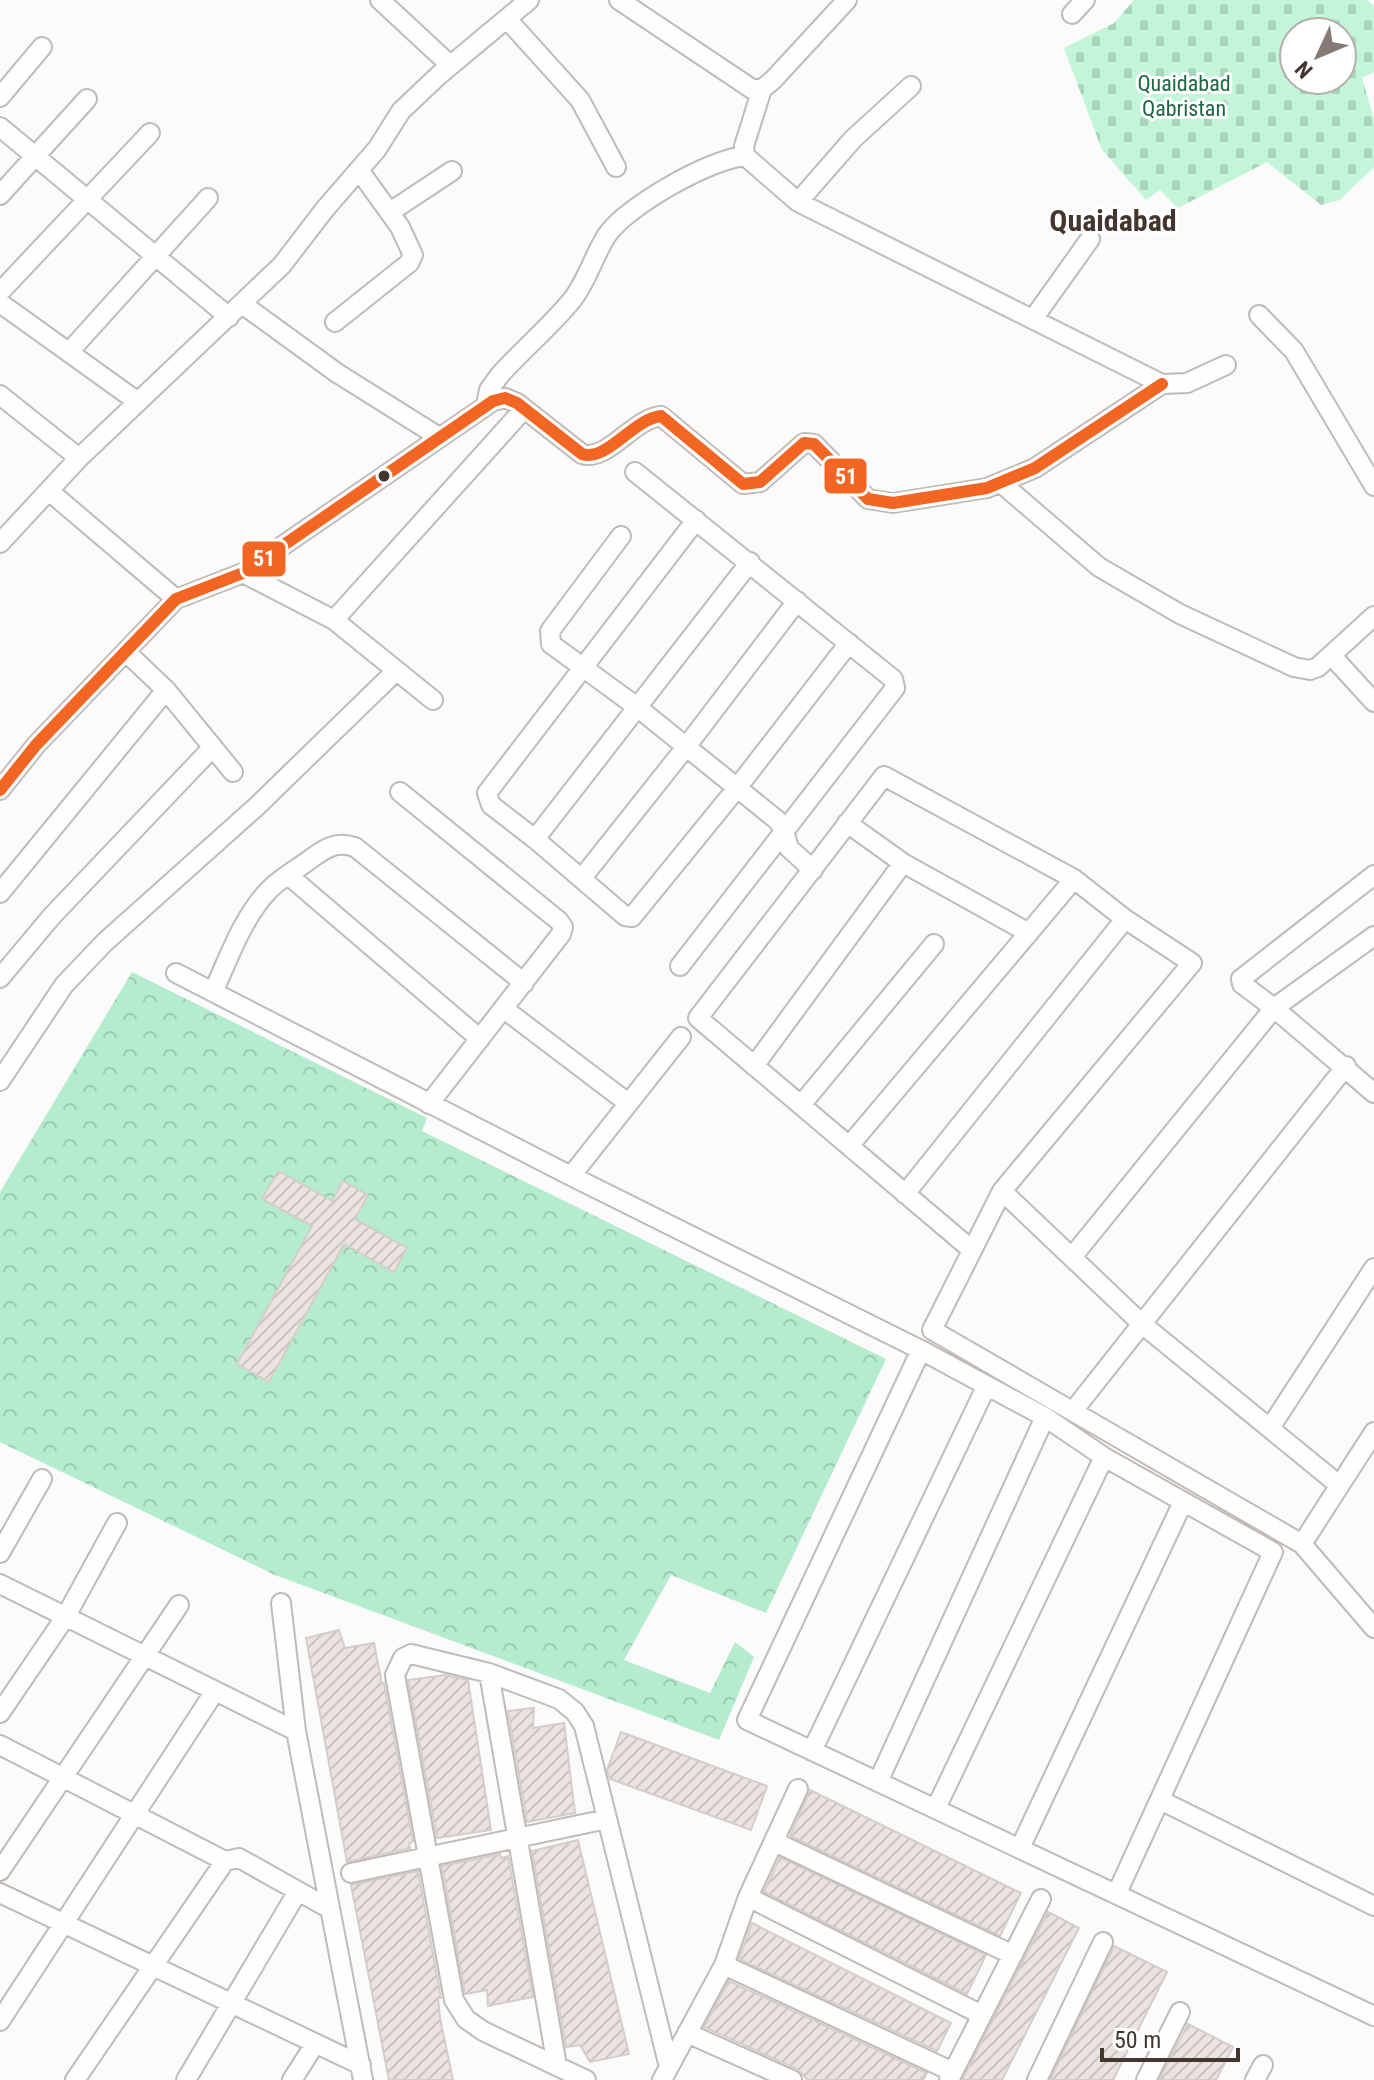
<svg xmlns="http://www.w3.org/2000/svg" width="1374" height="2080" font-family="'Roboto Condensed',sans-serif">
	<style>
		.forest { fill: url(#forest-crowns) }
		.cemetery { fill: url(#cemetery-stones); fill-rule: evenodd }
		.building { fill: url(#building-hatch); stroke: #d4cecb; stroke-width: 2 }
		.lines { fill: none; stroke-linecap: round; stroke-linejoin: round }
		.street-casing { stroke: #c1bbb7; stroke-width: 22 }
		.street { stroke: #fefefe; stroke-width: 18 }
		.bus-1-casing { stroke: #fff; stroke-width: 18 }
		.bus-1 { stroke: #f26522; stroke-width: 12 }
		.bus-dot { fill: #44362e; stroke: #fff; stroke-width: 3 }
		.labels { text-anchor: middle; stroke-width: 6; stroke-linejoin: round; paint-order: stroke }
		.park-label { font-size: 22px; fill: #1d6744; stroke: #fff }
		.district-label { font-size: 30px; font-weight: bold; fill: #44362e; stroke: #fff }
		.line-badge { stroke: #fff; stroke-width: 3 }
		.badge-label { font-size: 22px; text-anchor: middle; font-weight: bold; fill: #fff }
	</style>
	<defs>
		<pattern id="forest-crowns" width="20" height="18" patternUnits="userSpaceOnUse" patternTransform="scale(2)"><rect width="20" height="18" fill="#b5ecce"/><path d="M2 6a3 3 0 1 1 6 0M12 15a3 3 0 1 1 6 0" fill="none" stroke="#9dcbb1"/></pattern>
		<pattern id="cemetery-stones" width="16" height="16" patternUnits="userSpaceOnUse" patternTransform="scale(2)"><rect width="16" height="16" fill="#c3f6d9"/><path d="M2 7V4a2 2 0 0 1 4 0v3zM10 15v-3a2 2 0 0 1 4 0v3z" fill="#a9d4bb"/></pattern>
		<pattern id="building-hatch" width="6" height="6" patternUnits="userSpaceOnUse" patternTransform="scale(2)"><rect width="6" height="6" fill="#ebe3e0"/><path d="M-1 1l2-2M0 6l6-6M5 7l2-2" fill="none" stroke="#cbc3c0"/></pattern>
	</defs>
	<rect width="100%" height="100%" fill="#fbfbfb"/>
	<path class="forest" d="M132 972 427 1118 422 1131 886 1359 766 1613 671 1575 624 1660 710 1693 735 1642 754 1657 719 1740 275 1575 0 1442V1192Z"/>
	<path class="cemetery" d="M1134 0H1367L1374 6V72L1362 78 1374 119V167L1340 200 1321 205 1267 162 1178 208 1160 190 1146 200 1102 150 1064 48 1114 23ZM1294 32H1342V80H1294Z"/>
	<path class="building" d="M278 1171 332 1201 343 1181 368 1195 355 1219 407 1248 394 1272 344 1244 269 1382 237 1364 312 1226 262 1199Z
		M339 1630 345 1648 374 1643 382 1684 384 1683 413 1841 409 1844 410 1848 347 1862 306 1638Z
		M445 1675 468 1680 491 1830 437 1838 408 1680Z
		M534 1708 533 1728 564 1723 575 1813 527 1822 508 1711Z
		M621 1732 767 1786 751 1830 610 1779 607 1770Z
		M810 1790 1021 1893 1000 1936 790 1836Z
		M578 1840 629 2054 590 2062 580 2045 566 2047 532 1851Z
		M500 1854 501 1858 508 1856 533 1997 488 2006 487 1990 465 1994 442 1866Z
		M780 1857 986 1955 967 1994 764 1892Z
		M418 1871 441 1998H438L440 2018 453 2080H389L351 1885Z
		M1048 1912 1079 1928 1002 2080H962Z
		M752 1923 951 2023 937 2051 739 1959Z
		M1114 1946 1167 1972 1113 2080H1050Z
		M729 1981 927 2073 923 2080H808L797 2069 704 2027Z
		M1188 2024 1233 2047 1216 2080H1159Z"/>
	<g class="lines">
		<defs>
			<path id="street" d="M380 0 450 65
				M619 0 752 89H762L773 80 847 0
				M1072 14 1085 0
				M507 19 580 100 616 167
				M762 89 744 146 745 156 798 202 1162 384 1187 383 1226 365
				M0 97 42 47
				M0 127 229 317
				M0 195 87 99
				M798 202 853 139 911 86
				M390 212 452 171
				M0 292 150 133
				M0 303 138 402
				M242 304 337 373 439 437
				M1259 315 1294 351 1374 486
				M1033 319 1090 239
				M335 322 409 263 413 255 400 227 359 170
				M69 352 208 198
				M0 395 79 458
				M486 405 489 390 499 376C522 350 550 327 572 300 587 281 594 255 607 235 627 206 710 159 745 156
				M635 472 893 679 895 688 680 966
				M1001 483 1099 567 1180 614 1294 667 1310 670 1318 667 1374 616
				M49 491 176 599
				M696 520 487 793 491 805 535 839 625 916 632 917 737 788 849 643
				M621 536 550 631 551 644 637 707 777 820 783 828 789 848 813 870
				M0 543 79 458 282 265 325 209 377 149 401 111 439 75 529 0
				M243 573 334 620 433 700
				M334 620 524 409
				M126 652 166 690 233 772
				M1331 655 1374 702
				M0 790 36 745 176 599 243 573 493 401 505 398 517 403 582 454C607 462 633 419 661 416L743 484 760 482 804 443 814 444 868 499 893 503 987 488 1035 468 1162 384
				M400 792 559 921 563 927 561 934 429 1104
				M847 823 903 863 1029 933
				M535 839 750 562
				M288 875 480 1039
				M582 878 686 747 797 601
				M0 893 166 690
				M1374 936 1274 1008 1374 1093
				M176 973 571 1176 921 1350 1045 1417 1104 1457 1273 1552 1117 1893
				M0 978 52 916 213 747
				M213 992C229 958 243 916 270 889 280 879 293 871 305 863 322 851 333 840 355 847L524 983
				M504 1009 628 1103
				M754 1066 903 863
				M0 1081 64 985 105 942 256 807 396 671
				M801 1105 934 944
				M849 1146 1074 879
				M571 1176 681 1037
				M1002 1191 1142 1324 1339 1485
				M905 1194 1125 919
				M972 1250 698 1018 884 776 1074 879 1125 919 1192 963 1002 1191 932 1330 1302 1544 1374 1628
				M1072 1257 1274 1008 1242 984 1241 979 1374 875
				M921 1350 747 1720 1374 2016
				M1073 1411 1346 1066
				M1270 1428 1374 1268
				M1302 1544 1374 1432
				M0 1553 42 1479
				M0 1584 296 1731
				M281 1603 296 1731 363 2080
				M489 1673 557 2066
				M0 1713 66 1616 117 1523
				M0 1745 225 1861
				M812 1751 986 1387
				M878 1782 1045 1417
				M1160 1800 1374 1906
				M936 1808 1104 1457
				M775 1842 1013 1955
				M1020 1848 1183 1502
				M0 1871 179 1605
				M351 1873 607 1819
				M0 1893 361 2065
				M748 1897 982 2015
				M724 1965 953 2072
				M0 2021 215 1691
				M687 2033 792 2080
				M75 2080 225 1861 239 1858 330 1909
				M186 2080 298 1891
				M292 2080 315 2044
				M586 2080 483 2031 466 2019 454 2000 395 1675 403 1658 411 1654 489 1673 559 1699 575 1712 584 1726 669 2067
				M662 2080 724 1965 748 1897 798 1789
				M949 2080 1041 1899
				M1037 2080 1103 1942
				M1146 2080 1180 2012
				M1255 2080 1263 2065"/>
		</defs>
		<use href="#street" class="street-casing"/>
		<use href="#street" class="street"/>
		<defs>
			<path id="bus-1" d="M0 790 36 745 176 599 243 573 493 401 505 398 517 403 582 454C607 462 633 419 661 416L743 484 760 482 804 443 814 444 868 499 893 503 987 488 1035 468 1162 384"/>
		</defs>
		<use href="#bus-1" class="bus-1-casing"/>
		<use href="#bus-1" class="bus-1"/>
	</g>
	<circle class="bus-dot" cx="384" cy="476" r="7"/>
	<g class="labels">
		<g class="park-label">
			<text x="1184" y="91">Quaidabad<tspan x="1184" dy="25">Qabristan</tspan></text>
		</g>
		<g class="district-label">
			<text x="1113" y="231">Quaidabad</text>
		</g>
	</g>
	<g class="line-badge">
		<rect x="823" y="457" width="45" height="38" rx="8" fill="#f26522"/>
		<rect x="241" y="540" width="46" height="38" rx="8" fill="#f26522"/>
	</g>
	<g class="badge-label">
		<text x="846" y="484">51</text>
		<text x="264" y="566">51</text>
	</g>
	<g transform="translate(1318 56) rotate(226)"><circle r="38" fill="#ffffff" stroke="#b4afab" stroke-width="2"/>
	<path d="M0-6L14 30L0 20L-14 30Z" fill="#847b76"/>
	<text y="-12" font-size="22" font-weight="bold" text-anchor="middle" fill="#44362e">N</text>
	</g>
	<path d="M1102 2048v12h136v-12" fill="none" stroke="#44362e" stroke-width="4"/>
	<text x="1114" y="2048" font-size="24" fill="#44362e" stroke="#ffffff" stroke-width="6" paint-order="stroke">50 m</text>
</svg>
